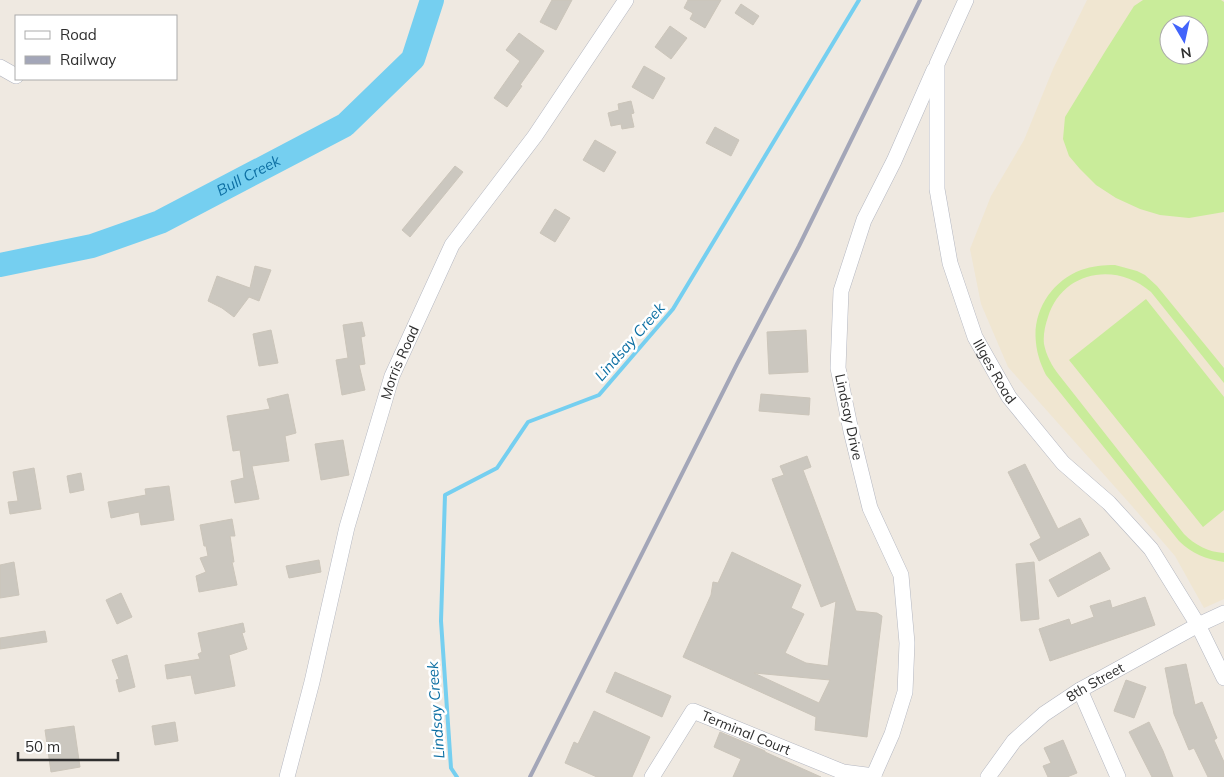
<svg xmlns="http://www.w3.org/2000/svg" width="1224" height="777" font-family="Mulish,sans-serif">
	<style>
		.education { fill: #f0e6d1; fill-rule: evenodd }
		.pitch { fill: #c9ec9a; fill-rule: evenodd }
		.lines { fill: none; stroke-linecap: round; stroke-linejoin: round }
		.stream { stroke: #75cff0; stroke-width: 4 }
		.river { stroke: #75cff0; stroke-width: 24 }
		.building { fill: #cbc7bf; stroke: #cbc5ba; fill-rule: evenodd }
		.minor-casing { stroke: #b4b7c1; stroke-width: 16 }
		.minor { stroke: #fff; stroke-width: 15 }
		.rail { stroke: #a3a6b8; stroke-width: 4 }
		.labels { text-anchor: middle; stroke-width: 5; stroke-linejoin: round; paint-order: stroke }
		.street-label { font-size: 14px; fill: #2e2e2e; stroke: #fff }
		.water-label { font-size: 15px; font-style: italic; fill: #0d6fa3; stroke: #fff }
	</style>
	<rect width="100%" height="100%" fill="#efe9e1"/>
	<path class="education" d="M1087 0H1224V599L1204 608 1175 556 1132 506 1008 367 981 304 970 249 991 196 1024 140 1053 69ZM1169 25H1199V55H1169Z"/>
	<path class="pitch" d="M1143 0H1221L1224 2V212L1189 218 1160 215 1140 209 1116 198 1096 185 1080 169 1069 156 1063 139 1065 117 1106 50 1134 6ZM1169 25H1199V55H1169Z
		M1115 265 1137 271 1145 275 1157 286 1224 368V383L1151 292C1116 261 1062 271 1048 317 1045 326 1043 335 1044 344 1046 355 1052 366 1059 375L1184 534C1195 545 1208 552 1224 553V562C1206 559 1192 554 1179 541L1046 375C1041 365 1037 354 1036 343 1032 311 1052 281 1081 270 1092 266 1104 265 1115 265Z
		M1146 299 1224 397V510L1203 527 1069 360Z"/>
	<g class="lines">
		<path class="stream" d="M457 777 451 768 441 621 445 495 497 468 528 422 599 395 673 309 859 0"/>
		<path class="river" id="s1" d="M0 265 92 246 160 222 345 125 413 59 432 0"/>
	</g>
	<path class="building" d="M552 0H572L556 30 540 22Z
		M688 0H721L705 28 690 19 693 13 684 8Z
		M741 4 759 16 753 25 735 13Z
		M670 26 687 38 671 59 655 47Z
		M519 33 544 51 520 85 522 86 507 107 494 98 520 61 506 50Z
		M644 66 665 78 653 99 632 87Z
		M631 101 634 113 631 114 634 127 622 129 621 124 611 126 608 113 619 110 618 104Z
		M715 127 739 140 731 156 706 143Z
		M595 140 616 152 604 172 583 160Z
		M455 166 463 172 410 237 402 230Z
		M555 209 570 218 555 242 540 233Z
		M255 266 271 270 259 301 249 297 234 317 222 308 208 301 217 276 250 288Z
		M362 322 365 336 361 337 365 364 359 365 365 390 342 395 336 360 348 358 343 325Z
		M271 330 278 363 259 366 253 334Z
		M806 330 808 372 769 374 767 332Z
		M288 394 296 433 285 436 289 461 252 466 259 499 235 503 231 481 244 478 240 450 233 451 227 416 270 409 267 399Z
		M761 394 810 398 809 415 759 411Z
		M343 440 349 475 321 480 315 444Z
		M807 456 811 467 803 470 856 611 877 613 882 616 867 737 815 730 816 717 683 657 711 595 713 582 718 583 732 552 801 585 791 608 804 614 785 653 806 663 828 666 836 601 821 607 772 479 784 475 780 466ZM754 673 830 680 819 703Z
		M1025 464 1058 529 1080 518 1089 535 1039 561 1030 544 1041 538 1008 472Z
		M34 468 41 509 10 514 8 502 18 501 13 472Z
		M81 473 84 490 70 493 67 476Z
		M169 486 174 520 141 525 139 512 111 518 108 502 146 495 145 489Z
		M232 519 235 536H230L234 562H232L237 585 199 592 196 576 206 572 200 558 208 556 206 546H204L200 525Z
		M1100 552 1110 569 1058 597 1049 580Z
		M319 560 321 572 289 578 286 566Z
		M14 562 19 595 0 598V565Z
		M1034 562 1039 619 1021 621 1016 564Z
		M121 593 132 617 117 624 106 600Z
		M1145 597 1155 625 1050 661 1039 629 1069 619 1071 625 1094 617 1090 606 1110 600 1112 608Z
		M243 623 245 632 242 633 247 649 229 655 235 686 195 694 191 675 167 679 165 665 200 659 198 654 202 652 198 633Z
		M45 631 47 642 0 649V638Z
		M127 655 135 687 119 692 116 680 119 679 112 660Z
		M1186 664 1195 705 1202 702 1217 738 1214 740 1224 762V777H1208L1194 748 1189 750 1174 714 1165 668Z
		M615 672 671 696 662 717 606 692Z
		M1126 680 1146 687 1134 718 1114 711Z
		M594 711 650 737 632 777H597L565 763 574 742 578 744Z
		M175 722 178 741 155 745 152 726Z
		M1149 722 1163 751 1173 777H1152L1129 732Z
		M74 726 80 767 51 772 45 730Z
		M720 732 765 751V752L821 777H733L741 759 714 747Z
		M1063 740 1077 773 1067 777H1048L1043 766 1051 763 1044 748Z"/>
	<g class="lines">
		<defs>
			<g id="minor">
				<path id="s2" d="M966 0 937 64V189L950 263 975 337 1009 397 1063 463 1109 503 1151 549 1198 625 1224 678"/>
				<path d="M0 67 16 76"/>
				<path d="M1080 690 1118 777"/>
				<path id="s3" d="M287 777 312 682 347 527 392 376 452 245 535 136 626 0"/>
				<path id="s4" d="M652 777 693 711 843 772 874 776"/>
				<path d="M873 777 892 734 905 692 907 643 901 575 870 508 851 431 838 368 841 291 864 220 894 161 934 70"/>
				<path id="s5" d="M988 777 1014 741 1044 714 1080 690 1198 625 1224 613"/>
			</g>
		</defs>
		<use href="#minor" class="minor-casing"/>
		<use href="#minor" class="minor"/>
		<path class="rail" d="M530 777 737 364 799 246 920 0"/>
	</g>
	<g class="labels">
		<g class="street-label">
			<text dy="5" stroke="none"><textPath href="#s3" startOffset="430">Morris Road</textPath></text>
			<text dy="5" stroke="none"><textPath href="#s2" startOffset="388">Illges Road</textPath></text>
			<text transform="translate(849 417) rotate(78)" y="5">Lindsay Drive</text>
			<text dy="5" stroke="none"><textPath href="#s5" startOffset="145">8th Street</textPath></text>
			<text dy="5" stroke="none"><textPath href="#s4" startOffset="135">Terminal Court</textPath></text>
		</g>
		<g class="water-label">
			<text dy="5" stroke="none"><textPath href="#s1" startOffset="266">Bull Creek</textPath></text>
			<text transform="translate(630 342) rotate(-49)" y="5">Lindsay Creek</text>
			<text transform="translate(436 710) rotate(-94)" y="5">Lindsay Creek</text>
		</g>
	</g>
	<rect x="15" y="15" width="162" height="65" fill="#ffffff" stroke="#ababab"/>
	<rect x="25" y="31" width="25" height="8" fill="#ffffff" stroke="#ababab"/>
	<text x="60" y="40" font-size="15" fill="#2e2e2e">Road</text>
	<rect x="25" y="56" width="25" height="8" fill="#a3a6b8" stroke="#ababab"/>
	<text x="60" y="65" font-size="15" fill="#2e2e2e">Railway</text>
	<g transform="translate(1184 40) rotate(171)"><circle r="24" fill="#ffffff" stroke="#ababab"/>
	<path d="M0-4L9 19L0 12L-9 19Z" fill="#4264fb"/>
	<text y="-8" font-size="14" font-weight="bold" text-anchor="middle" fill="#2e2e2e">N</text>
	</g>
	<path d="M18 752v8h100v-8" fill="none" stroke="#2e2e2e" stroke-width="2.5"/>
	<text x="25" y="752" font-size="15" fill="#2e2e2e" stroke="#ffffff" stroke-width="4" paint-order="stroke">50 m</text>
</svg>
